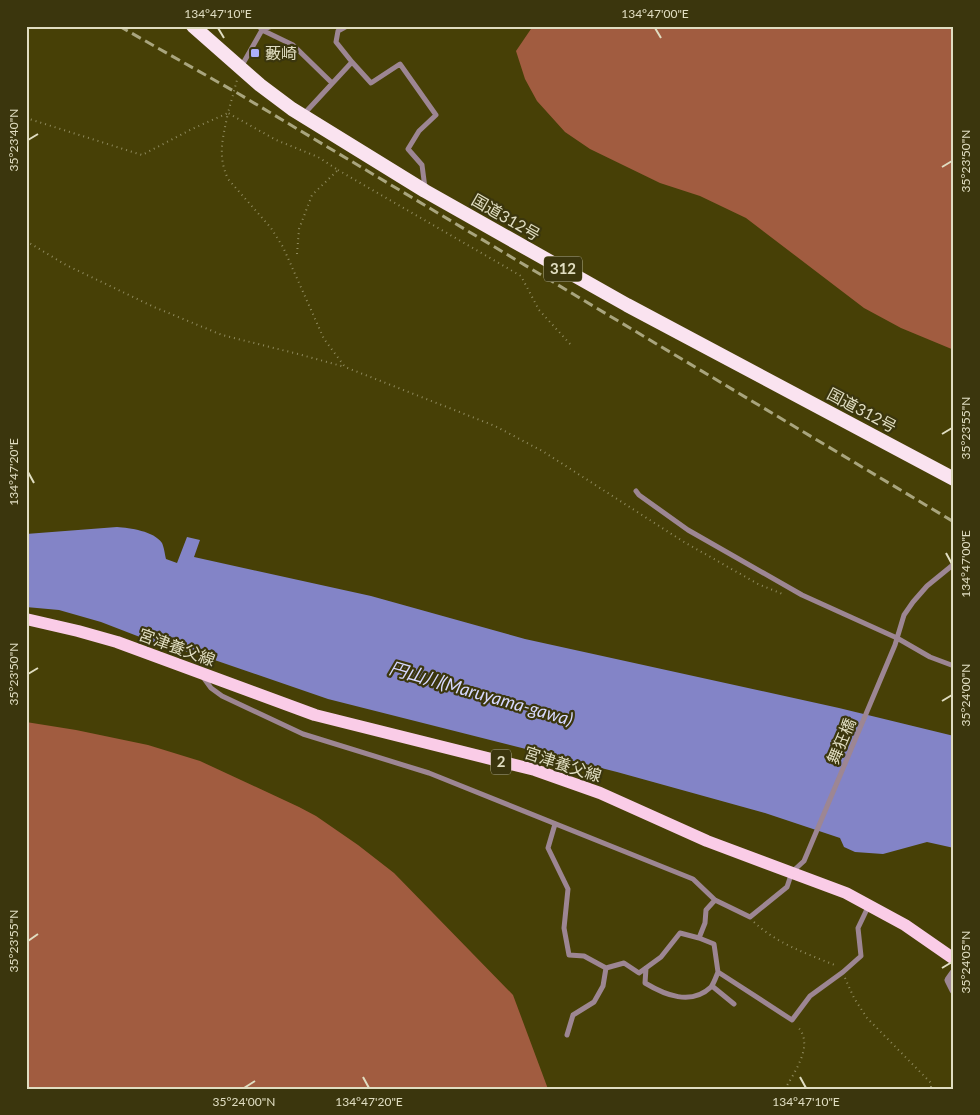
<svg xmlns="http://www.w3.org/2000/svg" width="980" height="1115" font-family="Lato,'Noto Sans JP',sans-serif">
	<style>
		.forest { fill: #a15c40 }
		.water { fill: #8384c7 }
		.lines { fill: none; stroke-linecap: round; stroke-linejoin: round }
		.path { stroke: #908b5f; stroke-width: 2; stroke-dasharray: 1 4; stroke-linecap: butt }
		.minor { stroke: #9d8693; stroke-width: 5 }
		.tertiary { stroke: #9d8693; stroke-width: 9 }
		.primary { stroke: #facce7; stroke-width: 12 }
		.trunk { stroke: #fae3f0; stroke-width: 14 }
		.rail { stroke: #a9a57e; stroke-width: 3; stroke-dasharray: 10 5; stroke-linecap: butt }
		.ticks { fill: none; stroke: #e0ddc1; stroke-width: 2 }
		.poi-dot { fill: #acaffb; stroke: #3b360d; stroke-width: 2 }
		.labels { text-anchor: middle; stroke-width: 4.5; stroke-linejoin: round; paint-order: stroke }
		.shield { fill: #3b360d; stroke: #aeab8b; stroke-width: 1 }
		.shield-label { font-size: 15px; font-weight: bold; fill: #e0ddc1 }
		.poi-label { font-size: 16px; fill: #e0ddc1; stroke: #3b360d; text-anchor: start }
		.street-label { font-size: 16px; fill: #e0ddc1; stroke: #3b360d }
		.water-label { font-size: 18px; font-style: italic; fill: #d6d8fe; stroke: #3b360d }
		.neatline { fill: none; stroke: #e0ddc1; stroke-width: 2 }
		.ticks-label { font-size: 12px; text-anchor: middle; fill: #e0ddc1 }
	</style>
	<rect width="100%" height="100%" fill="#474006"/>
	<path class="forest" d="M533 26H954V350L901 328 864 308 746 218 700 196 660 183 590 149 565 132 537 101 525 79 516 51Z
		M26 722 76 730 148 745 200 761 299 807 316 816 358 845 394 873 513 995 548 1089H26Z"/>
	<path class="water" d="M117 527C130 528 154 531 162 543 164 547 165 555 166 559L177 563 187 537 200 540 194 557 371 596 525 639 839 708 954 736V848L927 842 883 854 855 852 844 847 840 838 765 813 617 772 328 699 200 655 177 649H171L101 622 59 610 26 607V534Z"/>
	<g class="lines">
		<path class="path" d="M26 118 142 155 192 129 228 113 237 80
			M338 170 521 276 539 310 571 345
			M26 241 66 265 154 307 222 335 298 354 345 367
			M297 254 299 229 312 195 338 170 318 157 276 140 228 113C223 138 217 155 228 179L271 228 283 247 324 339 345 367 495 426 544 452 684 542 758 584 785 595
			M754 922C777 944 808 954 837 966
			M845 978 854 998 867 1018 931 1083V1089
			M785 1089C795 1071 815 1044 797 1026"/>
		<path class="minor" d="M259 26 262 30 293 45 332 83
			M352 62 371 83 400 64 436 115 419 131 408 149 422 165 425 188
			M241 67 262 30 272 26
			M303 115 352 62 336 42 338 31 347 26
			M636 491 639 495 688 530 802 595 897 638 930 657 954 666
			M203 677 211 688 222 696 303 734 429 773 693 879 715 900 750 917 787 887 792 872 804 861 895 645 904 615 913 602 927 586 954 564
			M555 824 548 848 568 889 564 928 569 955 584 956 606 968 624 963 639 973 661 957 680 933 699 938
			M715 900 706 910 705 923 699 938 714 944 718 972 792 1020 810 996 843 972 861 956 858 928 869 905
			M646 968 645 983C665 995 691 1006 711 987 714 983 716 977 718 972
			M712 986 734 1004
			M567 1035 573 1015 594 1002 603 986 606 968"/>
		<path class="tertiary" d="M954 973 949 980 954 990"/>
		<path class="primary" d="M26 619 78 631 117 642 315 715 535 770 600 793 707 841 846 893 905 925 954 959"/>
		<path class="trunk" d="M193 26 260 85 292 109 425 191 627 305 954 479"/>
		<path class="rail" d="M119 26 239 94 954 522"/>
	</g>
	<path class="ticks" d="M218 28 224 38M655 28 661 38M28 140 38 134M942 167 952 161M942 434 952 428M28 472 34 483M946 553 952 564M28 674 38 668M942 701 952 695M28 941 38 934M942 968 952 962M363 1077 369 1088M800 1077 806 1088M244 1088 255 1081"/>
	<rect class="poi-dot" x="250" y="48" width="10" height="10" rx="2.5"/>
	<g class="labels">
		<g class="shield">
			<rect x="544" y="256.5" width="38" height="25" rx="4"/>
			<rect x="491" y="749.5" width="20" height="25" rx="4"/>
		</g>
		<g class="shield-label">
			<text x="563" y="274">312</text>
			<text x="501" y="767">2</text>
		</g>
		<g class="poi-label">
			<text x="265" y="59">藪崎</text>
		</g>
		<g class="street-label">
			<text transform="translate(506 217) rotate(30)" y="6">国道312号</text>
			<text transform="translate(862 410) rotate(28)" y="6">国道312号</text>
			<text transform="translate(177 647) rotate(20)" y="6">宮津養父線</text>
			<text transform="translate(841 741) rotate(-67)" y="6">舞狂橋</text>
			<text transform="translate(563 764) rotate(18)" y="6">宮津養父線</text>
		</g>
		<g class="water-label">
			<text transform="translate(481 694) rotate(16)" y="6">円山川(Maruyama-gawa)</text>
		</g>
	</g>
	<rect width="980" height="1115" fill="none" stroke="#3b360d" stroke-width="55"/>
	<rect x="28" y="28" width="924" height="1060" class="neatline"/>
	<g class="ticks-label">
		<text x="218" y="18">134°47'10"E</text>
		<text x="655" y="18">134°47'00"E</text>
		<text transform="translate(14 140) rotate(-90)" y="4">35°23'40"N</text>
		<text transform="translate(966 161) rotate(-90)" y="4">35°23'50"N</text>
		<text transform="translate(966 428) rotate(-90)" y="4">35°23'55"N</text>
		<text transform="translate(14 472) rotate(-90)" y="4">134°47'20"E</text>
		<text transform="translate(966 564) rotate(-90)" y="4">134°47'00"E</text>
		<text transform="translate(14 674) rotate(-90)" y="4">35°23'50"N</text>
		<text transform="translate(966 695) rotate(-90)" y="4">35°24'00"N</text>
		<text transform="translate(14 941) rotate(-90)" y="4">35°23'55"N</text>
		<text transform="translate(966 962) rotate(-90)" y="4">35°24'05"N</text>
		<text x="244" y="1106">35°24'00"N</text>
		<text x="369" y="1106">134°47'20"E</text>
		<text x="806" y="1106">134°47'10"E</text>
	</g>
</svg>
